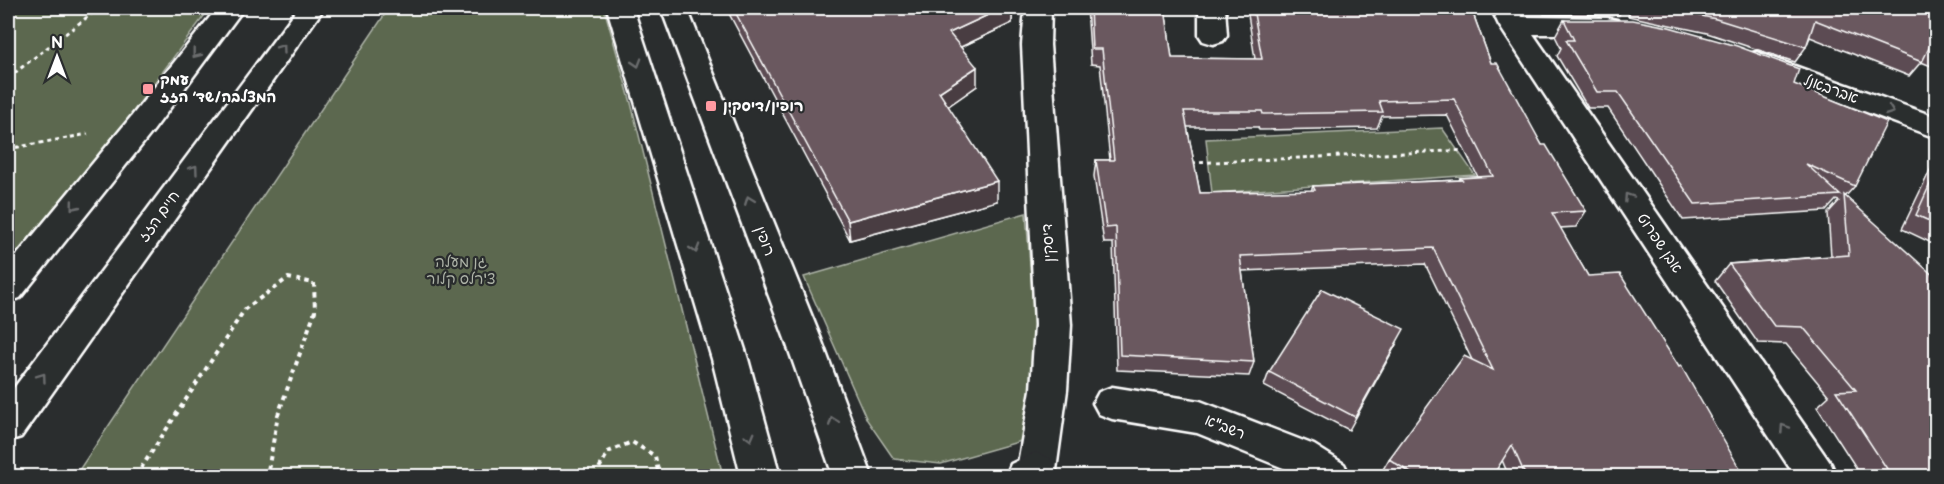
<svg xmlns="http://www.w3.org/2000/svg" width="1944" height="484" font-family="'Balsamiq Sans','Playpen Sans Hebrew',sans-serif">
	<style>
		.green { fill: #5c6850; stroke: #aeb4a8; stroke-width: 1.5 }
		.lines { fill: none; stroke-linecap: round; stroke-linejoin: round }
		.minor-casing { stroke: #fff; stroke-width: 5 }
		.tertiary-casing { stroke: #fff; stroke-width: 5 }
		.secondary-casing { stroke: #fff; stroke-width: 5 }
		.path-far1 { stroke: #fff; stroke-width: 3; stroke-dasharray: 4 4; stroke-linecap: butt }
		.path { stroke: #fff; stroke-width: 4; stroke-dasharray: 4.5 4.5; stroke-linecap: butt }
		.minor { fill: #2a2d2e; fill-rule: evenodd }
		.tertiary { fill: #2a2d2e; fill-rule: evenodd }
		.secondary { fill: #2a2d2e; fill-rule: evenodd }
		.wall { fill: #5b4c52; stroke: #fff; stroke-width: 1.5; fill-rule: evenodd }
		.shaded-wall { fill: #4a3e42; stroke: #fff; stroke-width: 1.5 }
		.building { fill: #6a585f; stroke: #fff; stroke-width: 1.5; fill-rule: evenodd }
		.oneway { stroke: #6a6c6d }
		.poi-dot { fill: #ff9aa2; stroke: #2a2d2e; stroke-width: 2 }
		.labels { text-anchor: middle; stroke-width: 4.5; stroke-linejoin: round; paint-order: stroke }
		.poi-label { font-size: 15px; font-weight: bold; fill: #fff; stroke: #2a2d2e; text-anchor: start }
		.street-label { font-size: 15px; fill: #fff; stroke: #2a2d2e }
		.park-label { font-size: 15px; fill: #aeb4a8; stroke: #2a2d2e }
	</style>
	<rect width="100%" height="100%" fill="#2a2d2e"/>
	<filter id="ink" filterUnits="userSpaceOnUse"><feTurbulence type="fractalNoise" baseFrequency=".0167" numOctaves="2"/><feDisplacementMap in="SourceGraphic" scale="12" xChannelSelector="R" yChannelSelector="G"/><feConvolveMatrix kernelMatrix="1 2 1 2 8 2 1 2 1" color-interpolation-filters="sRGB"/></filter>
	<g filter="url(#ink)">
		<path class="green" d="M8 8H210L104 151 8 275Z
			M389 8H604L631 103 723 476H75Z
			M1442 128 1475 175 1212 193 1206 139Z
			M1026 213 1037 355 1025 440 941 464 894 459 867 420 804 277Z"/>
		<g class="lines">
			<defs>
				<path id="minor" d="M1025 8H1051L1050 45 1071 325 1067 390 1056 470 1053 476H1013L1017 469 1031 390 1035 325 1022 45Z
					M1199 8H1225L1227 35 1223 41 1213 44 1203 41 1199 35Z
					M1491 8H1517L1522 17 1607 18 1617 20 1621 26 1617 32 1607 34H1533L1831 464 1836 476H1795L1499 25Z
					M1756 52 1936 117V138L1746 67 1742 61 1746 55Z
					M1112 387 1200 401 1213 406 1314 445 1344 464 1350 476H1298L1286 469 1197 433 1112 419 1099 414 1093 403 1099 392Z"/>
				<path id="tertiary" d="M607 8H633L748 359 780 476H741L712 359Z
					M661 8H687L821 339 872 476H833L785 339Z
					M1036 452 1050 458 1056 470 1053 476H1006L1011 464Z"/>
				<path id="secondary" d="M217 8H244L153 131 20 298 8 302V266L131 117Z
					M298 8H324L21 437 8 441V396Z"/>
			</defs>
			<use href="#minor" class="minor-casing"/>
			<use href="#tertiary" class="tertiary-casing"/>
			<use href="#secondary" class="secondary-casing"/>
			<path class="path-far1" d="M8 78 99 8
				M8 149 88 134
				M1192 163 1469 150"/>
			<path class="path" d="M136 476 245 309 288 278 314 283 315 311 278 415 267 476
				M595 476 608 452 632 442 655 456 659 476"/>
			<use href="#minor" class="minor"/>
			<use href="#tertiary" class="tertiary"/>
			<use href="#secondary" class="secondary"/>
		</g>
		<path class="wall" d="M726 8H1012V23L961 47 977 86 948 106 997 201 850 240Z
			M1087 8H1165L1172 58 1255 59 1247 8H1471L1491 63 1542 145 1586 211 1576 227 1560 228 1588 276 1744 476 1770 477H1509L1502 460 1492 477H1387L1381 473 1389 459 1472 360 1425 264 1242 271 1254 362 1249 376 1117 370 1113 243H1104L1094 176 1096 160H1110L1100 65 1091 64ZM1447 115 1478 177 1460 178 1459 180 1313 186 1311 191 1200 193 1187 127H1258L1259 130 1377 128 1382 116Z
			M1541 8H1623L1619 15 1544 14Z
			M1632 8H1930L1936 10V68L1921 62 1909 76 1810 37 1806 47 1795 62 1707 33 1628 16Z
			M1564 20 1794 84 1855 186 1845 197 1936 477H1862L1817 407 1829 396 1786 344 1758 343 1715 281 1729 264 1831 256 1828 213 1839 201 1836 200 1826 211 1683 220 1608 108H1588L1557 56 1561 48 1555 36Z
			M1936 158V245L1902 229 1935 160Z
			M1397 343 1349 430 1264 386 1269 372Z"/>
		<path class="shaded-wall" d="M1003 8H1012V23L950 52 949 33Z
			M977 67V86L940 112 939 92Z
			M997 181V201L850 240 848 221Z"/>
		<path class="building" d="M733 8H1003L949 33 977 67 939 92 997 181 848 221Z
			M1090 8H1165L1172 58 1262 59 1253 8H1471L1491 63H1497L1542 145H1546L1586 211 1552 213 1588 276 1620 274 1679 367 1681 366 1744 476 1769 474 1770 477H1526L1512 445 1492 477H1417L1389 459 1464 356 1493 370 1433 248 1240 256 1254 362 1120 355 1116 227 1106 228 1096 160H1114L1102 49H1092ZM1454 99 1493 176 1460 178 1462 180 1313 186 1315 190 1200 193 1184 111H1262L1263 114 1383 112 1379 101Z
			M1664 8H1930L1936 10V49L1930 46 1922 62 1815 20 1806 47 1716 19Z
			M1564 20H1633L1669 27 1737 46 1799 69 1794 84 1887 122 1855 186 1806 164 1840 195 1695 204 1618 92H1597L1566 40H1574Z
			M1936 171V224L1916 215Z
			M1844 195 1936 278V477H1928L1926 474 1891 475 1836 391 1856 390 1803 327 1774 326 1729 264 1849 255Z
			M1322 289 1404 329 1355 417 1269 372Z
			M1194 474V477H1117Z"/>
		<defs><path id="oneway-chevron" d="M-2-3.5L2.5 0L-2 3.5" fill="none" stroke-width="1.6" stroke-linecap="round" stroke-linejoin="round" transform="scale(1.5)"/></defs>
		<g class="oneway">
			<use href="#oneway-chevron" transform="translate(282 48) rotate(-54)"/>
			<use href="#oneway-chevron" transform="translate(196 54) rotate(128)"/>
			<use href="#oneway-chevron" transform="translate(637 63) rotate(73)"/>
			<use href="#oneway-chevron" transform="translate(1890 111) rotate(20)"/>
			<use href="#oneway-chevron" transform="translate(194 169) rotate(-54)"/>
			<use href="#oneway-chevron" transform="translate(1628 197) rotate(-124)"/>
			<use href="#oneway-chevron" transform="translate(749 200) rotate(-111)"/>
			<use href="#oneway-chevron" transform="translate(74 206) rotate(129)"/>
			<use href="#oneway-chevron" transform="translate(695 249) rotate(73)"/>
			<use href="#oneway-chevron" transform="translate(42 377) rotate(-54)"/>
			<use href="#oneway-chevron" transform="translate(833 421) rotate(-110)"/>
			<use href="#oneway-chevron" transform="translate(1784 428) rotate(-124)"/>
			<use href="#oneway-chevron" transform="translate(750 437) rotate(75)"/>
		</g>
	</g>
	<g class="poi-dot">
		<rect x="142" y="83" width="12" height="12" rx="3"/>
		<rect x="705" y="100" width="12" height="12" rx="3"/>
	</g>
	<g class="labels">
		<g class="poi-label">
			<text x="160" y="85">עמק<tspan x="160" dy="17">המצלבה/שד׳ הזז</tspan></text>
			<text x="723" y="111">רופין/דיסקין</text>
		</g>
		<g class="street-label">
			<text transform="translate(1831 89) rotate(20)" y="5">אברבאנל</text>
			<text transform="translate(159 216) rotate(-54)" y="5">חיים הזז</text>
			<text transform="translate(765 241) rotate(69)" y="5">רופין</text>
			<text transform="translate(1048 243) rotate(-94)" y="5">דיסקין</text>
			<text transform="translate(1660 243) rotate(56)" y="5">אבן שפרוט</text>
			<text transform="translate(1225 427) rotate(22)" y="5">רשב"א</text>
		</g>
		<g class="park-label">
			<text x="461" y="267">גן מעלה<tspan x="461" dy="17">צ'רלס קלור</tspan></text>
		</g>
	</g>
	<rect width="1944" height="484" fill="none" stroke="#2a2d2e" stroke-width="30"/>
	<rect x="15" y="15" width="1914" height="454" fill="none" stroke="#fff" stroke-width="2" filter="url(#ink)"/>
	<g transform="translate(57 57)" stroke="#2a2d2e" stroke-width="4.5" paint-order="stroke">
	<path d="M0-4.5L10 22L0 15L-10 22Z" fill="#ffffff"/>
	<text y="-9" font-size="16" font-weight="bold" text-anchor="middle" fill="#ffffff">N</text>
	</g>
</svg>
